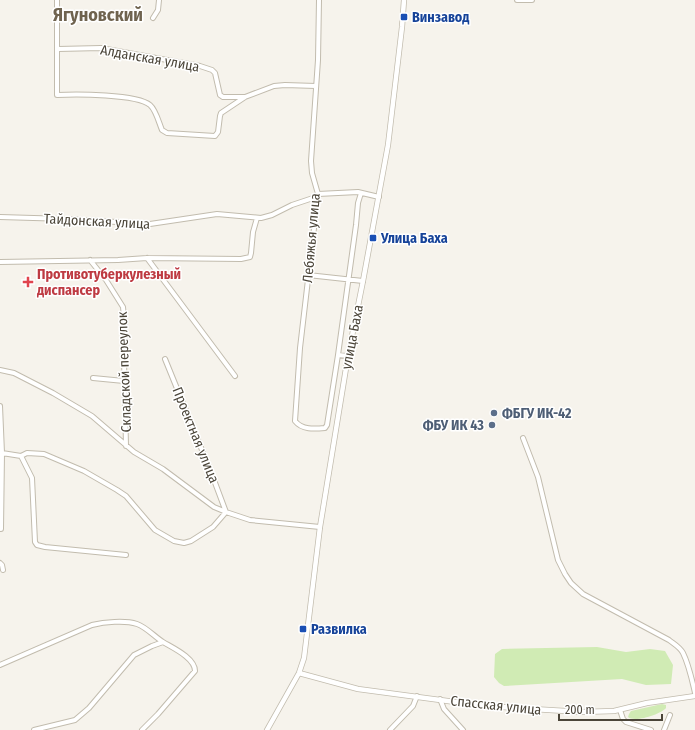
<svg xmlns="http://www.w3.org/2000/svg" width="695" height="730" font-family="'Fira Sans Condensed',sans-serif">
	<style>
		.green { fill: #d0ebb4 }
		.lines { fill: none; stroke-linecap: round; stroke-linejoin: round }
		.minor-casing { stroke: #c2bcae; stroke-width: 6 }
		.tertiary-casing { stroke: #c2bcae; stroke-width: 6 }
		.minor { stroke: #fff; stroke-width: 4 }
		.tertiary { stroke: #fff; stroke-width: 4.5 }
		.transit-dot { fill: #1a4fb4; stroke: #fff; stroke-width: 1.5 }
		.health-dot { fill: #e0444e; stroke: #fff; stroke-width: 1.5 }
		.service-dot { fill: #5c6f8a; stroke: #fff; stroke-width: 1.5 }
		.labels { text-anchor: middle; stroke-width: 3; stroke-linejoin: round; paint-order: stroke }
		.transit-label { font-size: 14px; font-weight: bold; fill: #164399; stroke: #fff; text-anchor: start }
		.street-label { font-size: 14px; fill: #4b4539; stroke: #fff }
		.health-label { font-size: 14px; font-weight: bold; fill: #be3a42; stroke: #fff; text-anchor: start }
		.service-label { font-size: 14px; font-weight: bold; fill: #4e5e75; stroke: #fff; text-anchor: start }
		.district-label { font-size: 18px; font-weight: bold; fill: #6f634f; stroke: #fff }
	</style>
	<rect width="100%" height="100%" fill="#f6f3ec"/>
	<path class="green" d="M597 647 626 652 650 649 665 651 673 665 671 684 646 685 622 679 504 686 499 683 494 677 495 654 502 649Z
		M662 704 666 705V708C661 714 635 723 628 717L629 714 631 711Z"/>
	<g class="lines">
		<defs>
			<path id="minor" d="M57 0V95C76 94 137 94 150 105 156 110 159 123 162 130L167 133 215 136 218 132 220 116 221 113 245 97 274 86 285 85 316 86
				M319 0 318 60 311 161 312 173 318 194 300 348 295 421C302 430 314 429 325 428L327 425 338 355 348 356
				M517 0H532
				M153 18 158 10 159 0
				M58 49 101 48 200 66 212 70 215 73 220 95 223 97H245
				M0 217 67 219 150 224 217 214 261 218 272 215 292 205 313 198 318 194 358 192 379 197
				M147 258 235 376
				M90 260 106 280 123 307 125 327 124 359 126 446
				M0 262 118 260 147 258 241 259 250 257 251 253 253 232 257 218
				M308 275 363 281
				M338 355 356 225 358 203 361 193
				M0 370 14 373 53 393 92 416 134 452 163 469 214 507 226 512 250 520 320 527
				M93 378 124 381
				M0 406 2 453 1 529
				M523 438 538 477 558 560 565 574 571 583 583 594 669 640C674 644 680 647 683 653 689 665 692 680 695 693
				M2 453 21 456 32 478 35 542 37 545 45 547 126 555
				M21 456 27 453 44 454 84 471 117 490 126 496 155 530 174 541 184 543 191 541 213 527 226 512 211 472 165 359
				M0 563 2 565 3 570
				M0 665 92 625C104 622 125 620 137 624 146 627 155 637 163 642
				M440 699 444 709 463 730
				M620 710 623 719 626 722 651 730
				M34 730 75 720 89 708 134 655 152 646 163 642C173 648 195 658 195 671L158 714 142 730
				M390 730 413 706 417 696
				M664 730 670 715"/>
			<path id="tertiary" d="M299 673 358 689 485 706 582 712 614 711 647 703 695 696
				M267 730 299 673 304 658 320 527 348 356 363 281 388 145 402 27 404 0"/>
		</defs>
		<use href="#minor" class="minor-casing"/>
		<use href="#tertiary" class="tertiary-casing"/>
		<use href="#minor" class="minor"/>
		<use href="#tertiary" class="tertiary"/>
	</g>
	<g class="transit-dot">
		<rect x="400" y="13" width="8" height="8" rx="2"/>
		<rect x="369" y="234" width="8" height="8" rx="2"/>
		<rect x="299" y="625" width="8" height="8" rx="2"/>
	</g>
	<path class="health-dot" d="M26 276h4v4h4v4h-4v4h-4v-4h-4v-4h4z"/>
	<g class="service-dot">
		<circle cx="494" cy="413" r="4"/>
		<circle cx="492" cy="425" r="4"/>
	</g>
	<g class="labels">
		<g class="transit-label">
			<text x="412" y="22">Винзавод</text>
			<text x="381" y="243">Улица Баха</text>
			<text x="311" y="634">Развилка</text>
		</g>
		<g class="street-label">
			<text transform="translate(150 58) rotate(10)" y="5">Алданская улица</text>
			<text transform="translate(97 221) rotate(3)" y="5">Тайдонская улица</text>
			<text transform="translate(311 238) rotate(-85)" y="5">Лебяжья улица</text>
			<text transform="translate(352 337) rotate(-79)" y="5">улица Баха</text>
			<text transform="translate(124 372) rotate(-92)" y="5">Складской переулок</text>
			<text transform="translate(196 435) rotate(68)" y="5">Проектная улица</text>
			<text transform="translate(496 705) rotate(6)" y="5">Спасская улица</text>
		</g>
		<g class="health-label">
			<text x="37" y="279">Противотуберкулезный<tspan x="37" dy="16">диспансер</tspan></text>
		</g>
		<g class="service-label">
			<text x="502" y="418">ФБГУ ИК-42</text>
			<text x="484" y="430" text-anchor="end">ФБУ ИК 43</text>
		</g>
		<g class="district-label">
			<text x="98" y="21">Ягуновский</text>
		</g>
	</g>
	<path d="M559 714v6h103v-6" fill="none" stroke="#4b4539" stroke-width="2"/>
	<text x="565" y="714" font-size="12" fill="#4b4539" stroke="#ffffff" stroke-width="3" paint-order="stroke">200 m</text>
</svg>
